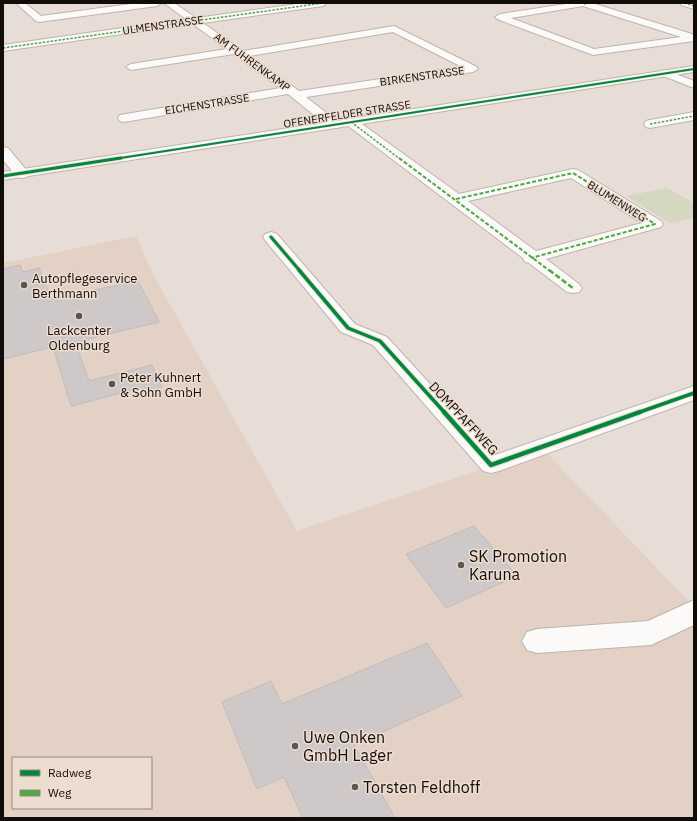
<svg xmlns="http://www.w3.org/2000/svg" width="697" height="821" font-family="'IBM Plex Sans',sans-serif">
	<style>
		.built { fill: #e3d1c5; fill-rule: evenodd }
		.green { fill: #d4d8c0 }
		.building { fill: #cec8c8; stroke: #c1bbbc }
		.lines { fill: none; stroke-linecap: round; stroke-linejoin: round }
		.minor-casing { stroke: #bcb4af; stroke-width: 2 }
		.tertiary-casing { stroke: #bcb4af; stroke-width: 2 }
		.minor { fill: #fbfaf9; fill-rule: evenodd }
		.tertiary { fill: #fbfaf9; fill-rule: evenodd }
		.quiet-far2 { stroke: #51a841; stroke-width: 1.5; stroke-dasharray: 2.5 1.5; stroke-linecap: butt }
		.quiet-far1 { stroke: #51a841; stroke-width: 2; stroke-dasharray: 4 2; stroke-linecap: butt }
		.quiet { stroke: #51a841; stroke-width: 2.5; stroke-dasharray: 5.5 2.5; stroke-linecap: butt }
		.cycleway-far3-casing { stroke: #eddcd0; stroke-width: 3 }
		.cycleway-far2-casing { stroke: #eddcd0; stroke-width: 5 }
		.cycleway-far1-casing { stroke: #eddcd0; stroke-width: 5.5 }
		.cycleway-casing { stroke: #eddcd0; stroke-width: 7 }
		.cycleway-far3 { stroke: #00873e; stroke-width: 2 }
		.cycleway-far2 { stroke: #00873e; stroke-width: 3 }
		.cycleway-far1 { stroke: #00873e; stroke-width: 3.5 }
		.cycleway { stroke: #00873e; stroke-width: 4.5 }
		.poi-dot { fill: #5d5550; stroke: #eddcd0; stroke-width: 1.5 }
		.labels { text-anchor: middle; stroke-width: 3; stroke-linejoin: round; paint-order: stroke }
		.far-street-label { font-size: 11px; fill: #120c08; stroke: #eddcd0 }
		.poi-label { font-size: 13px; fill: #120c08; stroke: #eddcd0; text-anchor: start }
		.street-label { font-size: 13px; fill: #120c08; stroke: #eddcd0 }
		.near-poi-label { font-size: 16px; fill: #120c08; stroke: #eddcd0; text-anchor: start }
	</style>
	<rect width="100%" height="100%" fill="#e7ddd6"/>
	<path class="built" d="M136 236 154 276 297 531 543 449 694 607V818H3V263ZM13 758H151V808H13Z"/>
	<path class="green" d="M667 188 694 203V218L670 223 626 196Z"/>
	<path class="building" d="M20 265 23 272 39 268 51 299 138 281 159 322 75 342 89 381 152 365 162 387 138 393 137 389 71 406 53 347 3 359V269Z
		M474 526 517 576 446 608 406 554Z
		M427 643 462 696 354 745 395 818H303L284 777 257 789 222 702 271 681 282 704Z"/>
	<g class="lines">
		<defs>
			<path id="minor" d="M16 3H25L41 16 138 3H161L157 6 39 22 36 21Z
				M164 3H174L196 18 304 3H327L323 6 203 23 243 51 394 26 477 67 478 69 473 72 306 97 338 122 340 125 338 128H330L288 94 124 122 120 121 118 118 120 115 280 88 234 54 131 70 126 67 131 64 227 49 193 24 3 51V45L186 19ZM393 32 462 67 299 91 250 56Z
				M572 3H592L692 34 694 35V41L593 55 497 19 495 17 500 14ZM583 6 681 37 594 49 511 18Z
				M680 3H694V9L681 5Z
				M665 70 694 81V88L661 75 660 73 661 71Z
				M694 112V120L650 128 646 127 644 124 646 121 650 120Z
				M351 118 355 119 459 194 573 169 578 170 661 221 663 224 661 227 546 259 579 284 582 288 579 292 573 293 567 292 529 263 525 262 523 258 347 125 345 122 347 119ZM571 178 642 223 536 251 468 201Z
				M3 147 8 148 27 171 29 174 27 177 22 178 17 177 3 160Z
				M271 232 277 234 355 324 387 337 495 455 694 386V400L499 471 491 473 483 471 373 345 341 332 265 240 263 237 265 234Z
				M694 600V625L651 645 537 653 527 650 522 641 527 632 537 629 648 621Z"/>
			<path id="tertiary" d="M694 66V72L3 180V172Z"/>
		</defs>
		<use href="#minor" class="minor-casing"/>
		<use href="#tertiary" class="tertiary-casing"/>
		<use href="#minor" class="minor"/>
		<use href="#tertiary" class="tertiary"/>
		<path class="quiet-far2" d="M684 3 694 6
			M584 4 588 3
			M3 48 323 3
			M351 122 400 159
			M650 124 694 116"/>
		<path class="quiet-far1" d="M399 158 550 271
			M456 199 573 173 655 224 531 258"/>
		<path class="quiet" d="M549 270 573 288"/>
		<defs>
			<path id="cycleway-far3" d="M114 159 694 69"/>
			<path id="cycleway-far2" d="M3 176 121 158
				M271 237 300 271"/>
			<path id="cycleway-far1" d="M299 270 348 328 380 341 445 413
				M637 413 694 393"/>
			<path id="cycleway" d="M444 412 491 465 640 412"/>
		</defs>
		<use href="#cycleway-far3" class="cycleway-far3-casing"/>
		<use href="#cycleway-far2" class="cycleway-far2-casing"/>
		<use href="#cycleway-far1" class="cycleway-far1-casing"/>
		<use href="#cycleway" class="cycleway-casing"/>
		<use href="#cycleway-far3" class="cycleway-far3"/>
		<use href="#cycleway-far2" class="cycleway-far2"/>
		<use href="#cycleway-far1" class="cycleway-far1"/>
		<use href="#cycleway" class="cycleway"/>
	</g>
	<g class="poi-dot">
		<circle cx="24" cy="285" r="4"/>
		<circle cx="79" cy="316" r="4"/>
		<circle cx="112" cy="384" r="4"/>
		<circle cx="461" cy="565" r="4"/>
		<circle cx="295" cy="746" r="4"/>
		<circle cx="355" cy="787" r="4"/>
	</g>
	<g class="labels">
		<g class="far-street-label">
			<text transform="translate(163 25) rotate(-8)" y="4">ULMENSTRASSE</text>
			<text transform="translate(252 62) rotate(36)" y="4">AM FUHRENKAMP</text>
			<text transform="translate(422 76) rotate(-8)" y="4">BIRKENSTRASSE</text>
			<text transform="translate(207 104) rotate(-9)" y="4">EICHENSTRASSE</text>
			<text transform="translate(347 114) rotate(-9)" y="4">OFENERFELDER STRASSE</text>
			<text transform="translate(617 201) rotate(32)" y="4">BLUMENWEG</text>
		</g>
		<g class="poi-label">
			<text x="32" y="283">Autopflegeservice<tspan x="32" dy="15">Berthmann</tspan></text>
			<text x="79" y="335" text-anchor="middle">Lackcenter<tspan x="79" dy="15">Oldenburg</tspan></text>
			<text x="120" y="382">Peter Kuhnert<tspan x="120" dy="15">&amp; Sohn GmbH</tspan></text>
		</g>
		<g class="street-label">
			<text transform="translate(464 418) rotate(47)" y="5">DOMPFAFFWEG</text>
		</g>
		<g class="near-poi-label">
			<text x="469" y="562">SK Promotion<tspan x="469" dy="18">Karuna</tspan></text>
			<text x="303" y="743">Uwe Onken<tspan x="303" dy="18">GmbH Lager</tspan></text>
			<text x="363" y="793">Torsten Feldhoff</text>
		</g>
	</g>
	<rect width="697" height="821" fill="none" stroke="#120c08" stroke-width="8"/>
	<rect x="12" y="757" width="140" height="52" fill="#eddcd0" stroke="#958980"/>
	<rect x="20" y="770" width="20" height="6" fill="#00873e" stroke="#958980"/>
	<text x="48" y="777" font-size="12" fill="#120c08">Radweg</text>
	<rect x="20" y="790" width="20" height="6" fill="#51a841" stroke="#958980"/>
	<text x="48" y="797" font-size="12" fill="#120c08">Weg</text>
</svg>
